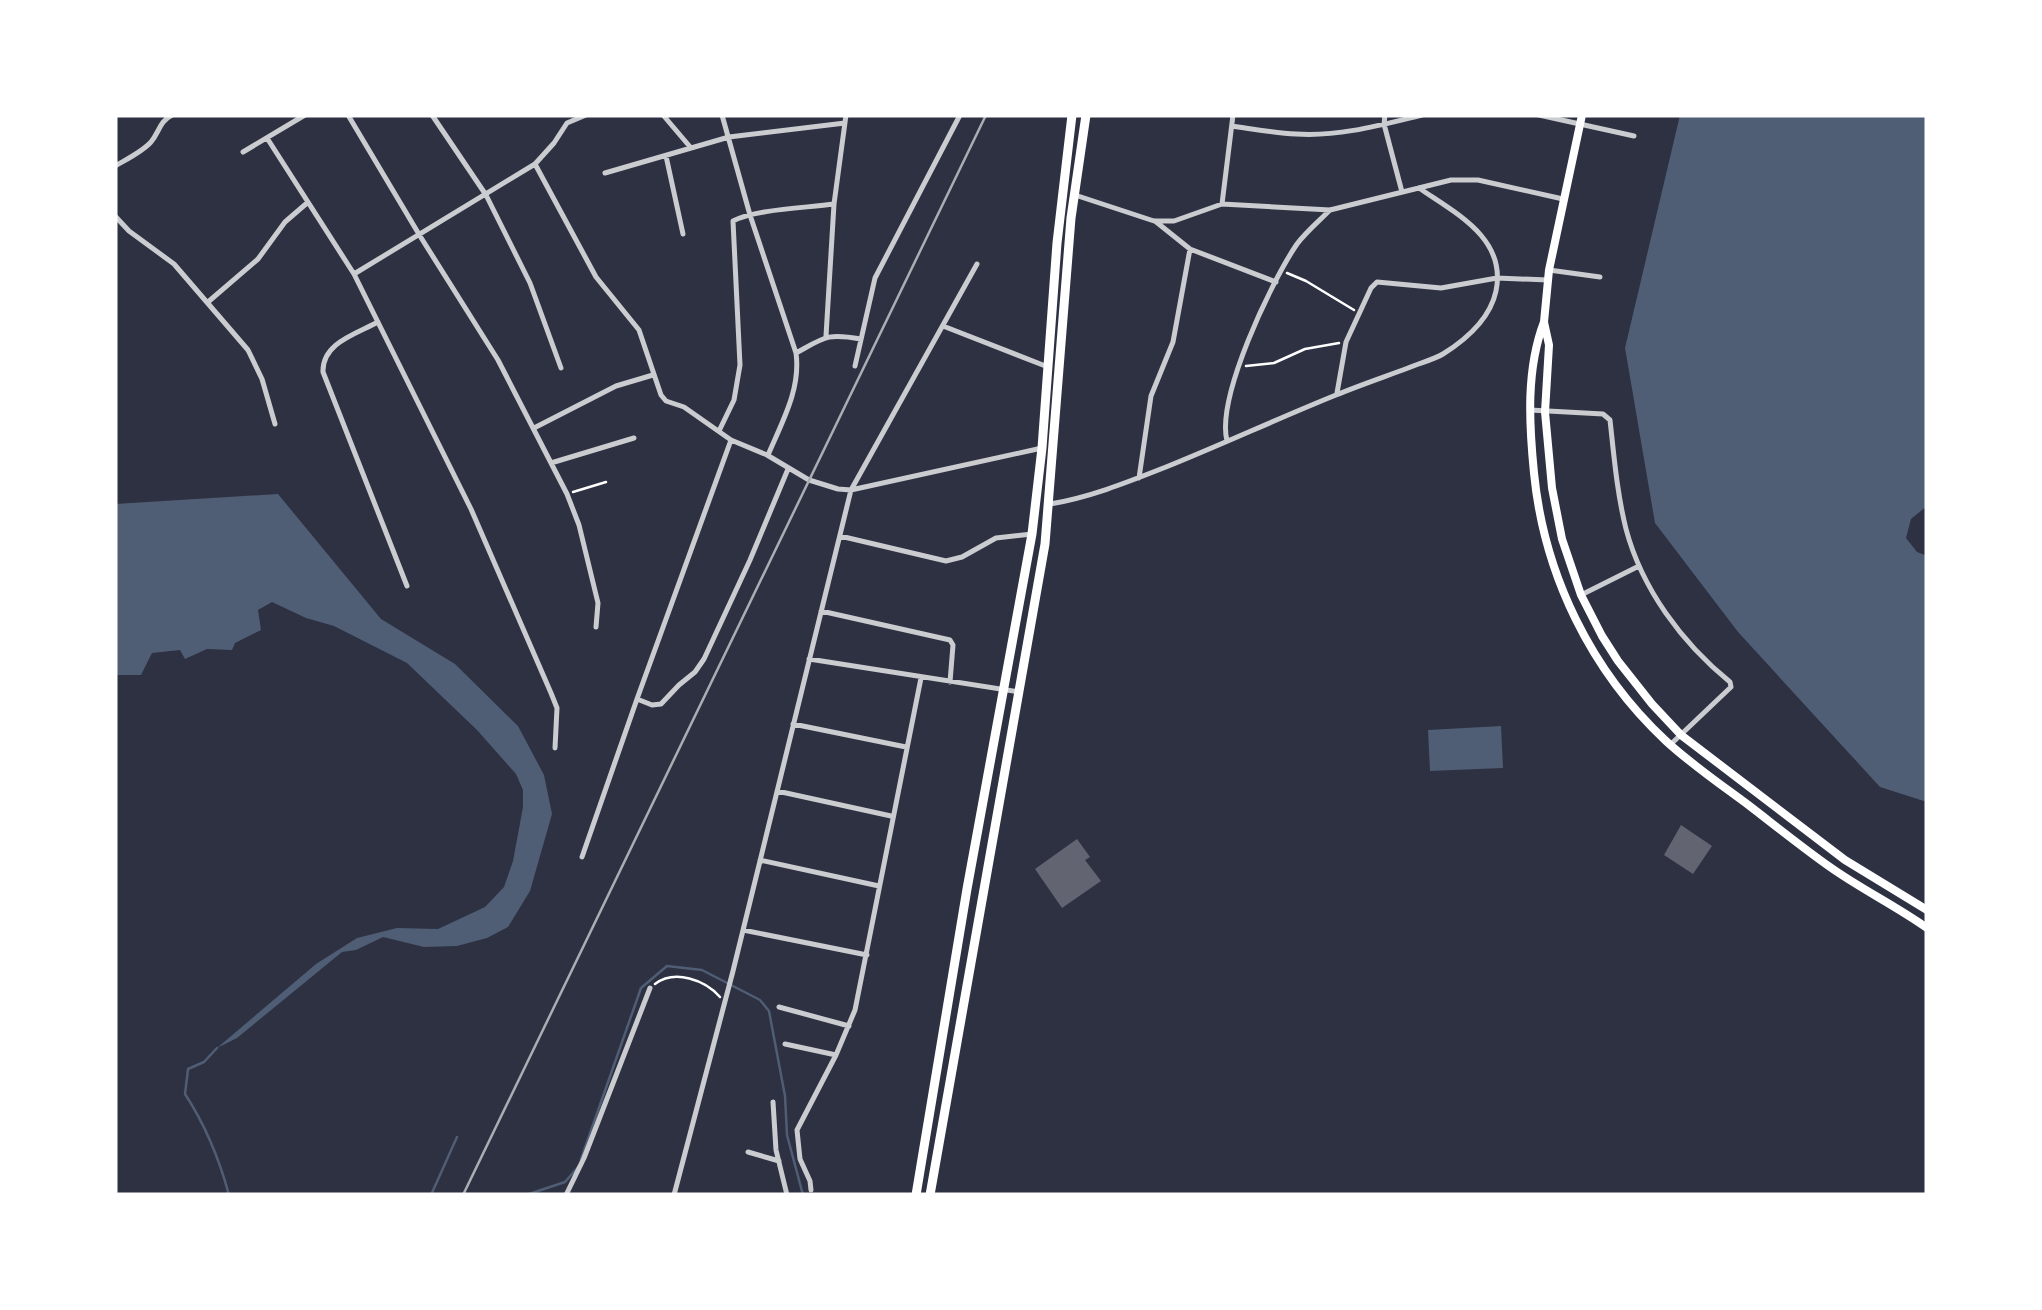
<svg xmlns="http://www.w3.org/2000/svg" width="2042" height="1310" font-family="Signika,sans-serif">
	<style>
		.water { fill: #4f5d75 }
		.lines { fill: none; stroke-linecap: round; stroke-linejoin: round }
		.stream { stroke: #4f5d75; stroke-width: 2.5 }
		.building { fill: #626471 }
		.path { stroke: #fff; stroke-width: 2.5 }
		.minor { stroke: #caccd0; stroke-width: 5 }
		.secondary { stroke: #fff; stroke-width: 8 }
		.primary { stroke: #fff; stroke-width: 9 }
		.rail { stroke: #abadb3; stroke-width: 2.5 }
	</style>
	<rect width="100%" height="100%" fill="#2d3142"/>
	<path class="water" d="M1680 115H1927V506L1911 519 1906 538 1917 552 1927 556V802L1880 787 1738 632 1655 523 1625 348Z
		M278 494 381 619 455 664 518 726 544 775 552 814 530 891 508 927 487 938 457 946 424 947 383 937 356 950 342 952 237 1038 217 1048 316 964 357 938 397 928 438 929 485 907 504 887 513 861 523 807V790L516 774 477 730 407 663 334 626 306 618 272 602 258 610 261 630 235 643 232 650 207 649 185 659 180 650 152 653 141 675H115V504Z
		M1501 726 1503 768 1430 771 1428 730Z"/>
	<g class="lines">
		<path class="stream" d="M217 1048 204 1062 188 1069 185 1094C206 1126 219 1158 229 1195
			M581 1159 641 988 667 966 702 970 760 1000 769 1011 785 1096 787 1135 803 1195
			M431 1195 457 1137
			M526 1195 565 1182 578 1167"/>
	</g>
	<path class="building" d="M1681 825 1712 846 1693 874 1664 855Z
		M1077 839 1090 857 1085 860 1101 881 1062 908 1035 869Z"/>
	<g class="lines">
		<path class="path" d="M1287 273 1306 281 1354 310
			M1246 366 1274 363 1305 349 1339 343
			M573 492 606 482
			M655 984C675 969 705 980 720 997"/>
		<path class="minor" d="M348 115 420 236 498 360 567 494 579 525 598 603 596 627
			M432 115 486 195 530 283 561 368
			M663 115 691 148
			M722 115 750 215 796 353C801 389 782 422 768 455
			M1385 115 1384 124 1402 192
			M1539 115 1634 136
			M1232 126C1253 129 1275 133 1296 134 1338 137 1381 125 1422 115
			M267 138 354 274 471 509 551 693 557 708 555 748
			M243 152 305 115
			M666 156 683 234
			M535 164 596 277 639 330 661 395 666 401 684 407 731 440 767 455 809 480 838 489 851 490 1042 448
			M115 166C127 159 142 152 151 142 160 131 159 122 172 115
			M605 173 729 137 845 123
			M1075 195 1154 221H1174L1222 204 1330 210 1451 180H1478L1563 199
			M1222 204 1233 115
			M115 216 129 231 174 264 248 350 262 379 275 424
			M1155 221 1190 249 1276 282
			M1549 270 1600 277
			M354 274 535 164 554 143 567 123 586 115
			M208 302 258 259 285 222 307 203
			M378 322C356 334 322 343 323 372L407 586
			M943 326 1048 367
			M826 336 834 204 846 115
			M796 353C825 337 827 333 861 339
			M855 366 875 278 960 115
			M1337 393 1346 342 1371 288 1377 282 1441 288 1497 278 1548 280
			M1530 410 1603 414 1610 420C1614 456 1617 493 1626 529 1642 589 1682 643 1730 682L1731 687 1670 745
			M534 428 616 386 653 375
			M719 431 734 400 740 365 733 221C756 209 806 208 834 204
			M1227 441C1216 398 1271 282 1297 244 1306 232 1319 221 1330 210
			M551 463 634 438
			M1139 478 1151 396 1173 342 1190 249
			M1050 504C1091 497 1128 482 1166 467 1223 444 1279 418 1336 395 1360 385 1384 377 1408 368 1419 363 1433 360 1443 354 1467 339 1490 319 1496 291 1507 238 1455 213 1419 188
			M840 536 946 561 962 557 996 538 1032 534
			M1581 595 1639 566
			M821 611 950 640 953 645 950 682
			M809 659 1019 692
			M637 699 652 705 661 704 679 685 695 672 704 659 750 560 788 469
			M793 724 906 747
			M777 791 891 816
			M582 857 637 699 731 440
			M760 860 879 886
			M743 930 867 955
			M779 1007 849 1026
			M785 1044 836 1055
			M773 1102 776 1150 787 1195
			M748 1152 779 1161
			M811 1190 810 1181 800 1159 797 1130 836 1055 855 1010 921 678
			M566 1195 584 1158 650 988
			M674 1195 733 971 851 490 977 264"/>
		<path class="secondary" d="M1582 115 1549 270 1544 322 1549 345 1545 412 1552 488 1562 539 1581 595 1602 636 1618 661 1652 704 1681 735 1845 860 1927 910
			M1544 322C1526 369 1529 423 1534 473 1544 575 1591 671 1666 741 1692 765 1723 786 1751 807 1777 827 1803 848 1830 867 1861 889 1896 906 1927 928"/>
		<path class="primary" d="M916 1195 967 889 1032 534 1042 448 1057 243 1072 115
			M930 1195 1045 544 1071 218 1086 115"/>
		<path class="rail" d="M463 1195 986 115"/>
	</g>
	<rect width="2042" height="1310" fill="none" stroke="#ffffff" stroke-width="235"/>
</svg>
